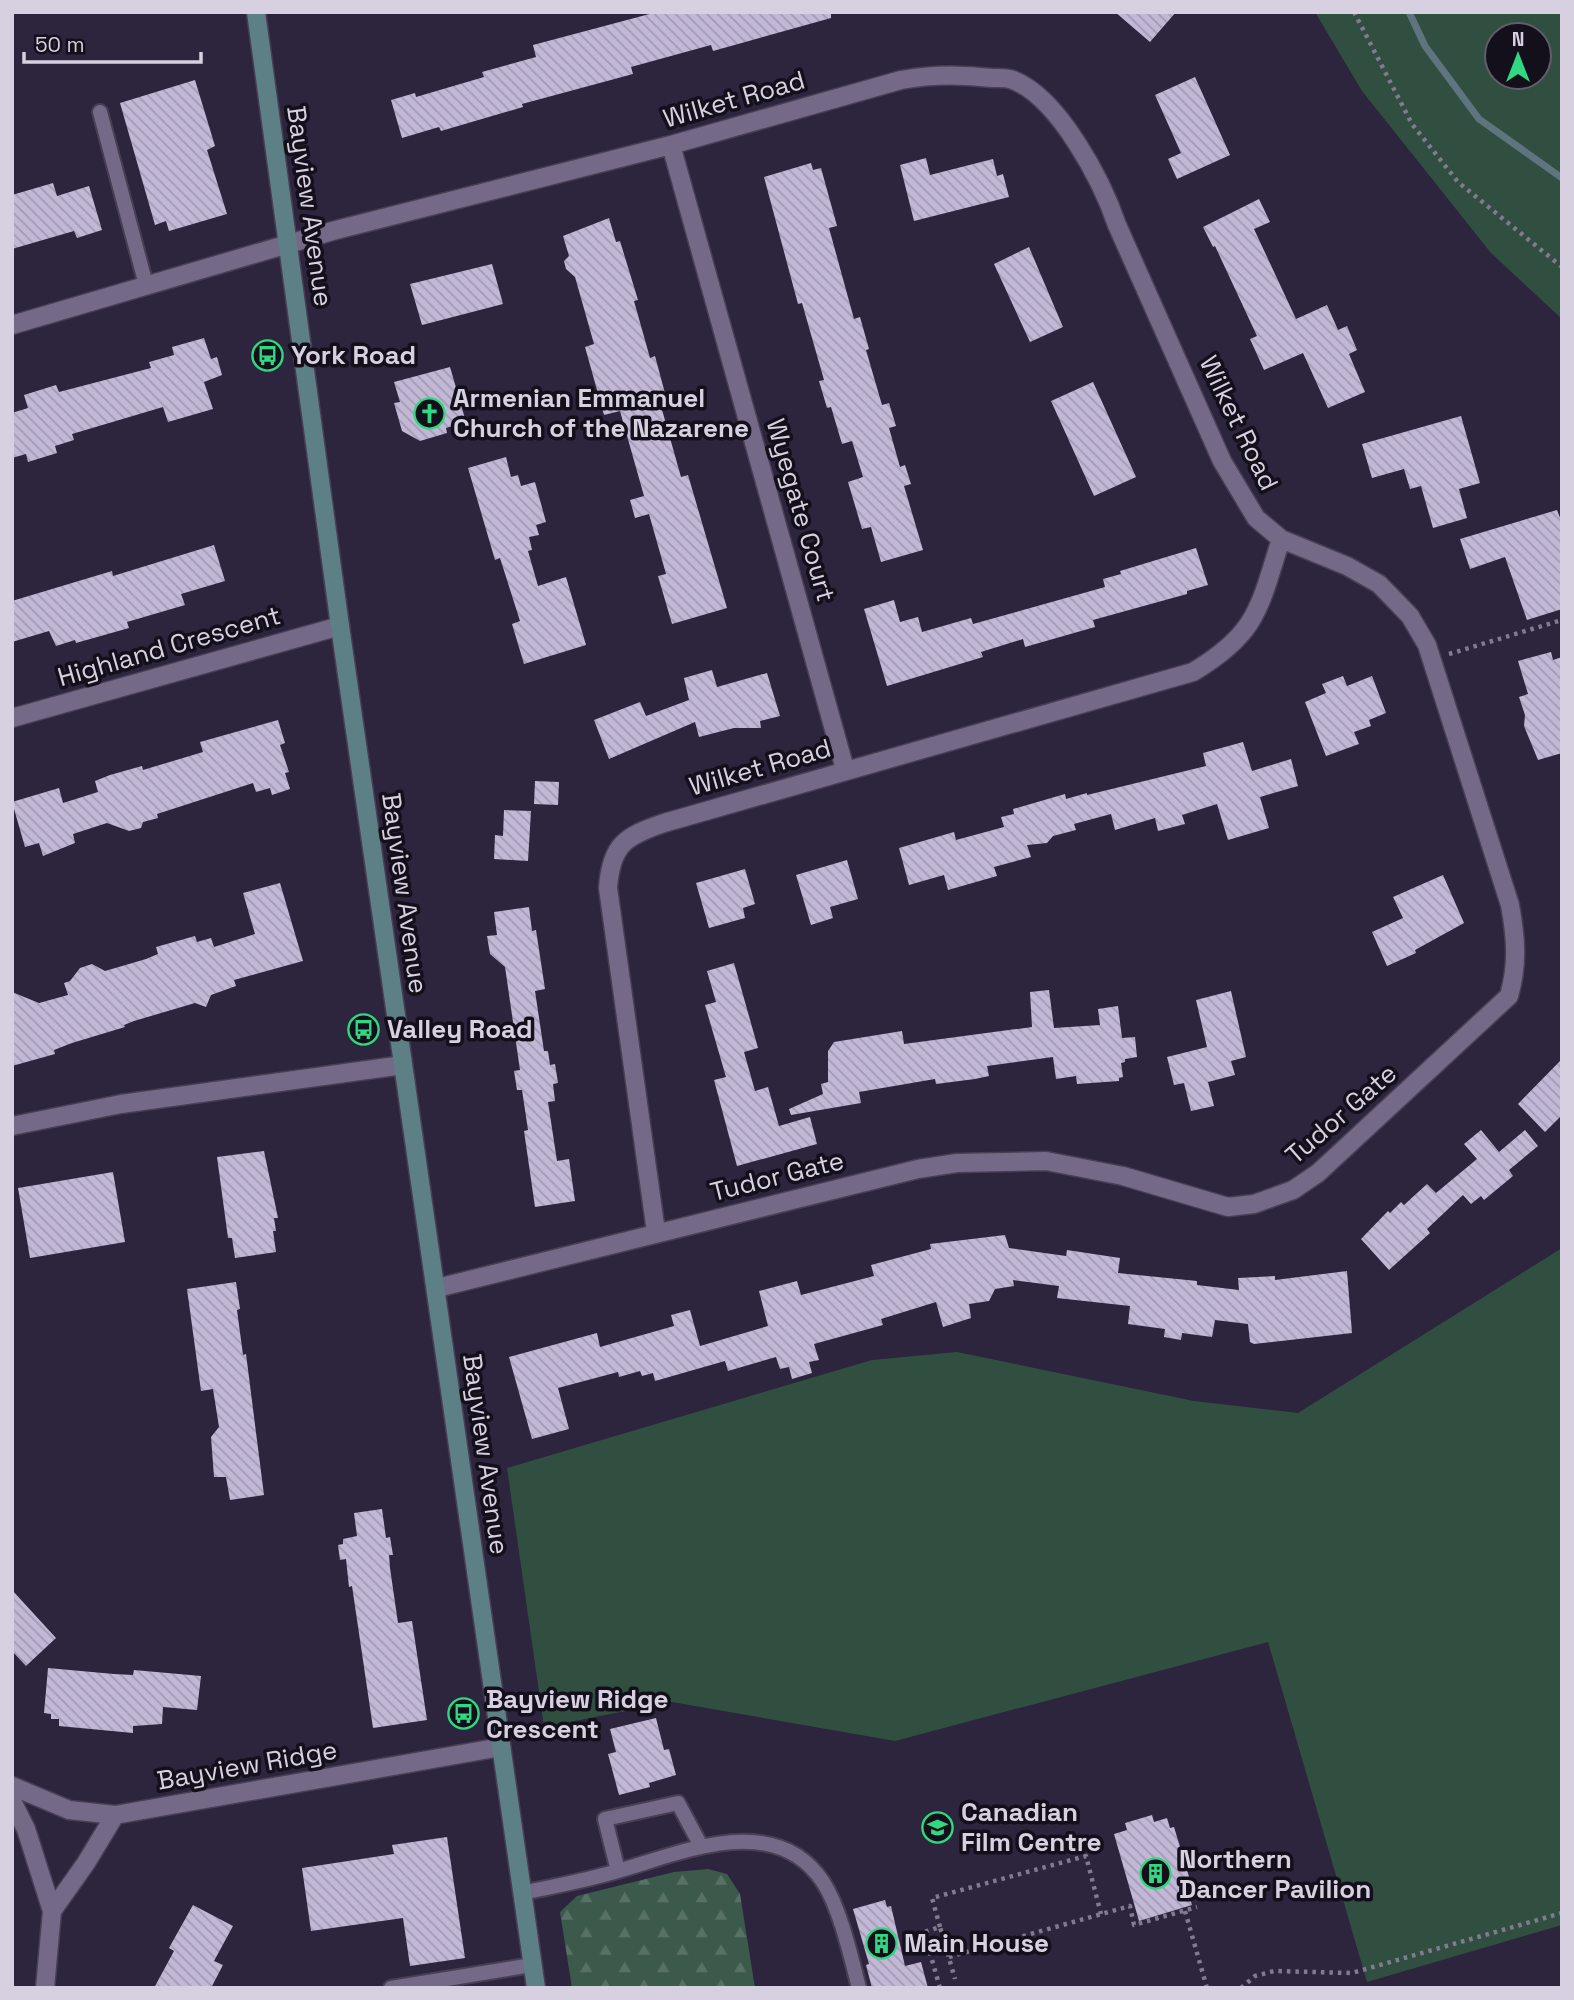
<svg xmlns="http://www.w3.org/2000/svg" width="1574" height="2000" font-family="'Space Grotesk',sans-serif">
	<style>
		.forest { fill: url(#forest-firs) }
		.green { fill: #314f40; fill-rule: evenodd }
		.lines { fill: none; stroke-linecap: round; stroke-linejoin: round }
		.stream { stroke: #5e757f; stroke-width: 7 }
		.building { fill: url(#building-back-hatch) }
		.lane-casing { stroke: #483f55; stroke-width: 18 }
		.street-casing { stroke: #483f55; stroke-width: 21 }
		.secondary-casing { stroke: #483f55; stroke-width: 21 }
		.path { stroke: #827b90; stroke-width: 4.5; stroke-dasharray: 3.5 5; stroke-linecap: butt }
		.lane { stroke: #746a88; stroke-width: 14 }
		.street { stroke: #746a88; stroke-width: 18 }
		.secondary { stroke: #5d7f86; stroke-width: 18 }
		.labels { text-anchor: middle; stroke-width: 7; stroke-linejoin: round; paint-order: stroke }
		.street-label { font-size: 26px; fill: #d6d0e1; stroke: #14101b }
		.poi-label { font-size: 26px; font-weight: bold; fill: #d6d0e1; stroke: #14101b; text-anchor: start }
	</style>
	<defs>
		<pattern id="forest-firs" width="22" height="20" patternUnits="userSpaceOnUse" patternTransform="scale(1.75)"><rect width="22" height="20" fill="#3c5a4b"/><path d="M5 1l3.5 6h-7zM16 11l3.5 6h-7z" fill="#577165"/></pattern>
		<pattern id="building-back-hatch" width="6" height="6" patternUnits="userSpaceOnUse" patternTransform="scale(1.75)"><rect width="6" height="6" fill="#c2b8d6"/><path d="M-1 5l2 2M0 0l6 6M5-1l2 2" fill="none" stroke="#a29ab2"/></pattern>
	</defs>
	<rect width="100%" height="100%" fill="#2d243e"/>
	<path class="forest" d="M708 1869 727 1874 740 1894 755 1988H572L560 1912 577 1896 674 1872Z"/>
	<path class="green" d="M1315 12H1562V319L1491 253 1362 91ZM1497 35H1539V77H1497Z
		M1562 1248V1925L1367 1982 1268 1642 895 1741 672 1702 544 1727 507 1468 872 1360 957 1352 1194 1401 1298 1413Z"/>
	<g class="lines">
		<path class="stream" d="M1409 12 1425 46 1479 119 1562 178"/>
	</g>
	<path class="building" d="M657 12H831V18L713 51 711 45 631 67 633 74 522 104 523 107 441 131 439 127 402 138 391 100 415 93 416 97 484 77 482 72 536 57 533 45Z
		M1115 12H1176L1150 42Z
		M1195 77 1230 155 1177 179 1168 159 1181 153 1155 95Z
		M195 80 215 146 207 150 227 214 169 231 166 221 155 225 120 103Z
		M926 158 930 175 993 159 997 176 1003 174 1009 197 914 221 900 165Z
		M811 163 813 170 821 168 837 226 829 228 854 319 860 317 869 349 866 350 882 405 889 403 896 426 889 428 900 467 905 465 911 484 904 486 923 550 881 562 871 527 862 529 848 482 863 477 852 441 842 444 831 407 827 408 819 381 824 380 802 303 798 304 764 177Z
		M53 183 57 196 89 186 102 230 77 238 74 231 12 249V195Z
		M1259 199 1270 222 1254 229 1296 319 1327 305 1338 330 1347 326 1357 350 1349 354 1365 392 1328 408 1303 353 1264 370 1250 339 1257 336 1215 246 1213 247 1203 227Z
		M609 218 616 242 620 241 638 300 634 301 650 358 655 356 666 397 659 399 681 477 688 475 727 608 672 624 658 576 666 574 649 514 635 518 630 500 644 496 620 411 604 415 585 347 594 344 575 277 566 269 564 261 569 256 563 236Z
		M1029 247 1063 327 1030 342 994 264Z
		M492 264 503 304 422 325 410 284Z
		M204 338 211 359 217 357 222 375 204 382 213 409 168 422 163 407 72 434 74 440 55 446 57 453 28 462 26 454 12 458V413L28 408 24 395 56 385 59 392 151 368 149 362 174 355 172 347Z
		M450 367 466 422 446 428 447 433 420 441 402 431 394 403 400 402 394 382Z
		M1093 382 1136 477 1094 496 1051 401Z
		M1461 416 1480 483 1459 489 1467 518 1433 528 1421 486 1410 489 1404 469 1372 478 1362 444Z
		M506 457 511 477 518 475 521 486 535 482 546 522 536 525 539 535 529 537 532 550 528 551 538 586 566 577 586 645 524 664 512 624 520 621 500 558 495 560 468 468Z
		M1557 510 1562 523V609L1527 620 1505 557 1470 569 1460 539Z
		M214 545 225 581 181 594 185 605 127 622 129 628 76 643 75 640 56 646 49 631 12 642V601L112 571 113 576Z
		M1196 548 1208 585 1187 591V594L1093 620 1095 627 1025 647 1023 639 981 652 983 657 887 686 864 609 894 600 900 622 918 617 922 632 971 618 973 624 1105 587 1103 579 1121 574 1120 571Z
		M1551 652 1553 660 1562 657V753L1538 760 1524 726 1525 715 1519 697 1528 694 1518 661Z
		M712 670 717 687 767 673 780 716 760 721 761 728H734L699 737 695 722 609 759 594 720 640 702 646 716 689 700 684 678Z
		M1343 676 1347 686 1372 676 1386 713 1369 720 1371 726 1354 732 1359 744 1326 756 1305 702 1326 693 1322 684Z
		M278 720 285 743 280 745 289 772 285 773 290 789 272 795 270 788 256 792 253 783 157 814 158 818 143 822 141 828 129 831 107 823 73 834 75 843 43 856 39 843 25 847 12 802 59 788 63 803 98 792 95 781 110 775 142 766 143 770 203 752 200 742Z
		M1243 742 1252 771 1291 759 1298 786 1260 797 1269 828 1228 840 1217 804 1182 815 1185 824 1158 831 1155 818 1115 830 1111 814 1074 824 1076 830 1053 836 1047 843 1027 845 1031 857 994 867 997 876 948 890 944 875 909 885 899 848 954 832 956 840 1004 827 1001 817 1014 814 1013 809 1065 794 1066 799 1087 793V795L1206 766 1203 753Z
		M535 781 559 782 558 805 534 804Z
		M504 810 531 811 528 861 494 859 495 835 503 836Z
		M847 860 858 899 830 907 833 918 811 925 796 875Z
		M745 869 755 904 743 908 745 918 709 928 696 883Z
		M1443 875 1464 923 1415 950 1416 953 1387 966 1372 932 1403 918 1393 897Z
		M280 883 303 961 234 980 236 986 211 995 206 1007 195 1003 134 1021 124 1025 125 1027 72 1043 54 1050 55 1054 12 1066V992L39 1003 68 995 64 983 70 981 80 968 92 964 105 971 146 959 158 954 156 947 195 936 197 942 211 938 214 947 255 934 243 893Z
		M529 907 532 931 536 930 545 989 535 991 544 1051H548L550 1065 555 1064 558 1083 553 1084 555 1101 548 1102 557 1161 569 1159 575 1201 535 1207 524 1131 528 1130 522 1090H517L514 1071 520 1070 505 967 490 954 487 936 497 935 494 912Z
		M734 963 758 1048 744 1052 755 1091 768 1087 779 1126 810 1117 817 1144 737 1166 714 1080 726 1077 705 1005 716 1002 707 971Z
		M1049 990 1054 1028 1100 1025 1098 1009 1118 1006 1122 1038 1135 1037 1137 1057 1125 1059V1062L1121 1063 1123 1077 1119 1078V1081L1077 1084 1076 1076 1056 1079 1053 1057 987 1066 989 1076 975 1079 936 1084 935 1079 859 1092 861 1103 791 1115 789 1109 823 1094 821 1084 828 1082V1051L834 1042 902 1031 904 1044 1032 1027 1030 992Z
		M1231 991 1246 1057 1231 1061 1235 1075 1208 1082 1214 1106 1191 1111 1184 1083 1174 1085 1167 1057 1207 1047 1196 1000Z
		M1562 1059V1115L1545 1132 1518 1104Z
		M1481 1130 1499 1152 1525 1130 1538 1146 1509 1170 1513 1176 1484 1200 1481 1196 1471 1204 1463 1195 1427 1229 1430 1233 1389 1270 1361 1239 1388 1211 1390 1213 1401 1202 1404 1205 1427 1184 1436 1193 1477 1159 1464 1144Z
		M264 1151 278 1218H274L276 1231H273L276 1252 235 1258 232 1238H228L217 1157Z
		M113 1172 125 1242 30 1258 18 1188Z
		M1005 1235 1009 1248 1066 1256 1067 1250 1120 1258 1118 1273 1197 1281V1285L1239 1290 1238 1278 1275 1276V1280L1347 1271 1352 1333 1254 1344 1250 1342 1248 1324 1215 1320 1212 1337 1182 1333 1181 1340 1164 1337 1165 1329 1128 1324 1130 1306 1057 1298 1059 1286 1013 1280 1014 1286 995 1289 989 1301 969 1304 971 1318 943 1327 936 1302 881 1319 883 1325 814 1344 819 1360 809 1362 812 1373 792 1379 789 1367 780 1369 776 1357 728 1371 725 1361 655 1381 653 1373 642 1376 640 1371 619 1377 618 1372 558 1388 569 1429 532 1439 509 1357 597 1333 600 1347 674 1326 671 1315 690 1310 700 1346 768 1326 759 1291 797 1281 801 1295 874 1276 871 1265 931 1249 930 1244Z
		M236 1282 240 1309 237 1310 243 1355 246 1354 264 1495 230 1500 226 1477H214L211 1437 219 1427 213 1389 201 1391 187 1289Z
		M382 1509 386 1538 390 1537 393 1555H389L390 1568 398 1623 412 1621 427 1720 373 1728 352 1586 349 1587 346 1559 340 1560 338 1545 343 1544V1539L357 1536 354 1513Z
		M12 1590 56 1638 26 1666 12 1651Z
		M48 1668 114 1674 133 1675 134 1670 201 1676 197 1710 163 1707 162 1724 133 1726V1733L59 1726V1719H51V1714L44 1713Z
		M656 1718 664 1750 669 1749 676 1775 649 1783 650 1787 619 1795 608 1754 616 1752 610 1729Z
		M1152 1815 1154 1822 1167 1818 1170 1828 1174 1827 1193 1890 1188 1892 1192 1905 1139 1921 1114 1834 1127 1830 1125 1823Z
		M447 1837 465 1958 410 1966 403 1918 311 1931 302 1868 394 1854 392 1845Z
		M885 1900 887 1907 891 1906 905 1966 921 1962 928 1988H872L866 1965 869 1964 853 1909Z
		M193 1905 233 1926 214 1961 223 1965 211 1988H154L174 1951 169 1948Z"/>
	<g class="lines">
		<defs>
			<path id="lane" d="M100 112 146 285
				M618 1871 605 1819 678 1803 701 1846
				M522 1893C555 1886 589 1880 621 1870 684 1852 776 1811 823 1882 840 1908 851 1957 859 1988
				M391 1988 532 1965"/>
			<path id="street" d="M671 145 845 769
				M12 325 336 230 671 145 901 80C932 74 959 74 992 78 999 78 1006 77 1013 80 1059 98 1102 181 1117 225L1222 461 1256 518 1281 539 1347 566 1379 584 1410 616 1427 645 1510 905C1516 938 1518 964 1509 996L1318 1173 1293 1190 1254 1204 1228 1207 1123 1176 1046 1161 957 1163 918 1169 437 1288
				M12 718 340 626
				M12 1126 121 1104 403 1065
				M656 1232 608 888C611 845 625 836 664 823L1193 672C1258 633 1259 608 1281 539
				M12 1786 69 1810 115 1815
				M12 1801 26 1829 52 1911
				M45 1988 52 1911 86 1863 115 1815 501 1747"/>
			<path id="secondary" d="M256 12 340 626 536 1988"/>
		</defs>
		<use href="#lane" class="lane-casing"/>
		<use href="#street" class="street-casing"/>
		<use href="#secondary" class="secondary-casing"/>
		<path class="path" d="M1354 12 1412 124 1458 182 1562 267
			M1449 654 1562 620
			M1185 1911 1207 1988
			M940 1927 932 1898 1086 1856 1101 1914
			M949 1957 1130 1906 1134 1925 1197 1907
			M940 1988 924 1932 940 1927 955 1979
			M1241 1988 1255 1976 1274 1971 1352 1973 1562 1913"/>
		<use href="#lane" class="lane"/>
		<use href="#street" class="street"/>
		<use href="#secondary" class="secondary"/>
	</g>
	<defs>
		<symbol id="bus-ring" viewBox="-11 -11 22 22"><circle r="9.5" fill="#14101b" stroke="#31d882" stroke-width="1.5"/><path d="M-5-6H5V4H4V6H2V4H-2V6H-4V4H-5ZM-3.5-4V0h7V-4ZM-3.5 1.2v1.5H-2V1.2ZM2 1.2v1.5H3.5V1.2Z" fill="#31d882"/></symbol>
		<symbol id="church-ring" viewBox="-11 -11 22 22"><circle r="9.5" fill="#14101b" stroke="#31d882" stroke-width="1.5"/><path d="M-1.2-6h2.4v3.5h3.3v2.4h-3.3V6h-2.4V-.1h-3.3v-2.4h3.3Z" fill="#31d882"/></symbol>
		<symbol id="university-ring" viewBox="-11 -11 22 22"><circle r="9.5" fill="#14101b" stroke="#31d882" stroke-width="1.5"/><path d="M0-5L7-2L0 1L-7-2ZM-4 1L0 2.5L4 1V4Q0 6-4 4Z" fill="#31d882"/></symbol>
		<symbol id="building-ring" viewBox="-11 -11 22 22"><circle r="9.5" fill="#14101b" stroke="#31d882" stroke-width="1.5"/><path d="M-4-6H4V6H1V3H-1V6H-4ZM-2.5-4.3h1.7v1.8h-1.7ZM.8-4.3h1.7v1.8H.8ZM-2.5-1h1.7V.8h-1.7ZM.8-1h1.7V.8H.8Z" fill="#31d882"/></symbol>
	</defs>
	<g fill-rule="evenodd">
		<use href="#bus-ring" x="250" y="338" width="35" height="35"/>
		<use href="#church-ring" x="412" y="396" width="35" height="35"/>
		<use href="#bus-ring" x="346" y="1012" width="35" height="35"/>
		<use href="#bus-ring" x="446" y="1696" width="35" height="35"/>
		<use href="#university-ring" x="920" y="1810" width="35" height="35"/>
		<use href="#building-ring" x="1138" y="1856" width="35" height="35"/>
		<use href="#building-ring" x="864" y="1926" width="35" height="35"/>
	</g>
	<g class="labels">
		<g class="street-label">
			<text transform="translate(734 99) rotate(-16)" y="9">Wilket Road</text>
			<text transform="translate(310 206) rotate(82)" y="9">Bayview Avenue</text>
			<text transform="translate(1239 423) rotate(64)" y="9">Wilket Road</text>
			<text transform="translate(801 510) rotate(74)" y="9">Wyegate Court</text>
			<text transform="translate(169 646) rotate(-16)" y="9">Highland Crescent</text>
			<text transform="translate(760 767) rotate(-16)" y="9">Wilket Road</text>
			<text transform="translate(405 893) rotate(82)" y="9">Bayview Avenue</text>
			<text transform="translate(1341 1114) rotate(-41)" y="9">Tudor Gate</text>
			<text transform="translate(777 1176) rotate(-14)" y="9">Tudor Gate</text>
			<text transform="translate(486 1454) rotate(82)" y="9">Bayview Avenue</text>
			<text transform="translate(247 1765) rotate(-10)" y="9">Bayview Ridge</text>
		</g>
		<g class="poi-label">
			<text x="291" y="364">York Road</text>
			<text x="453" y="407">Armenian Emmanuel<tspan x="453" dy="30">Church of the Nazarene</tspan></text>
			<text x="387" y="1038">Valley Road</text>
			<text x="486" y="1708">Bayview Ridge<tspan x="486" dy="30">Crescent</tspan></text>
			<text x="961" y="1821">Canadian<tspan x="961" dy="30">Film Centre</tspan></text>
			<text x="1179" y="1868">Northern<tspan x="1179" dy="30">Dancer Pavilion</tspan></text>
			<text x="904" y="1952">Main House</text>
		</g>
	</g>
	<rect width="1574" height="2000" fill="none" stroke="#d6d0e1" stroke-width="28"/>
	<g transform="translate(1518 56)"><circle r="33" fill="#14101b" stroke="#625d6a" stroke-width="2"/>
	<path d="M0-5L12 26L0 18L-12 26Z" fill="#31d882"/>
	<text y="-10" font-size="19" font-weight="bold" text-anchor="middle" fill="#d6d0e1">N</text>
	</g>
	<path d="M24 52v10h177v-10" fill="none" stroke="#d6d0e1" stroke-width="3.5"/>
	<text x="35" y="52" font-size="21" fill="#d6d0e1" stroke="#14101b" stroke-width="5" paint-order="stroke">50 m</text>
</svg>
